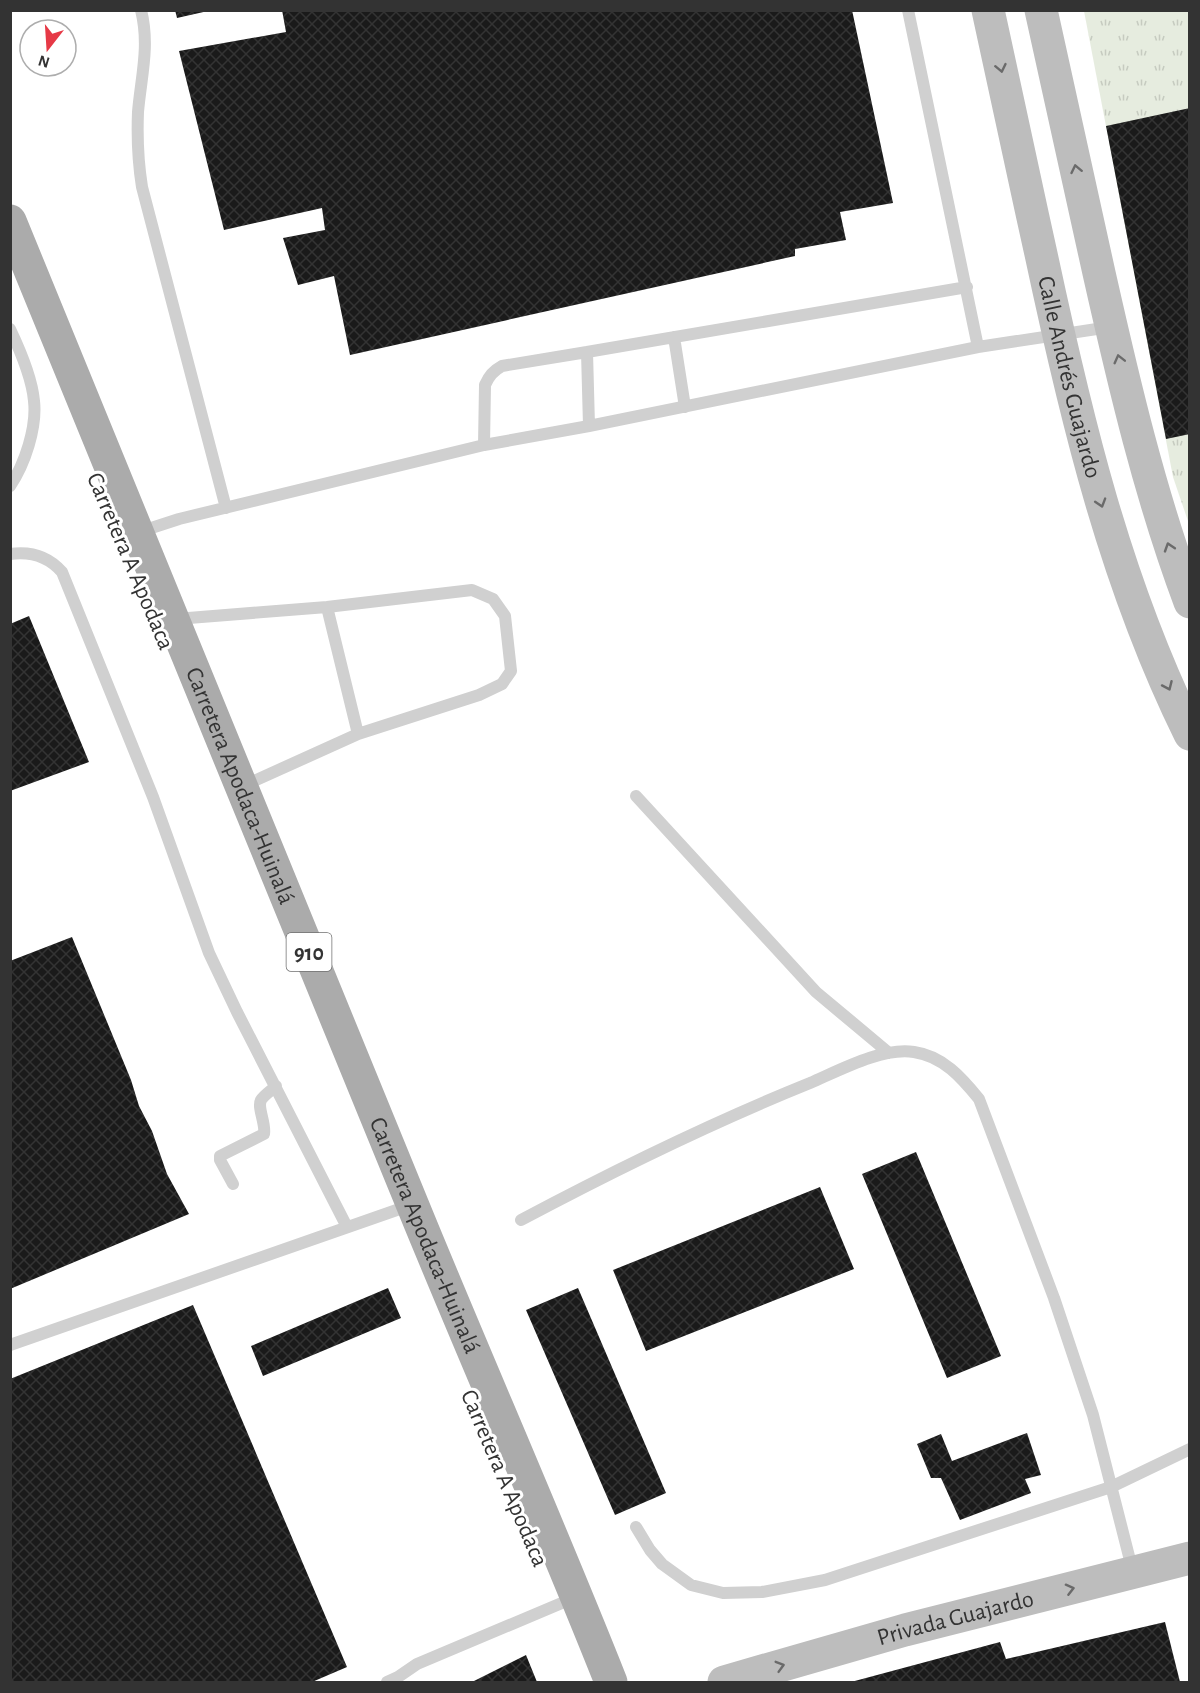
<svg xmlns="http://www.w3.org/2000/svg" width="1200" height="1693" font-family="'Alegreya Sans',sans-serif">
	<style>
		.grass { fill: url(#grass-tufts) }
		.building { fill: url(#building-cross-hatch) }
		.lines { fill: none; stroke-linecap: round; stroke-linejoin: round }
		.service { stroke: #d0d0d0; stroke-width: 12 }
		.secondary { stroke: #bdbdbd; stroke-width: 33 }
		.primary { stroke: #ababab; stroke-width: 33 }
		.oneway { stroke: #6a6a6a }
		.labels { text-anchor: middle; stroke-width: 6; stroke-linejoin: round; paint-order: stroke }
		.shield { fill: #fff; stroke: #707070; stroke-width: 1.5 }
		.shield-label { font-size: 22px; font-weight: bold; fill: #333 }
		.street-label { font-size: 24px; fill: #333; stroke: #fff }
	</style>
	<defs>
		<pattern id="grass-tufts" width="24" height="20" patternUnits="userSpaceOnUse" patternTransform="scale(1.5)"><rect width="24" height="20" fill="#e6ecdf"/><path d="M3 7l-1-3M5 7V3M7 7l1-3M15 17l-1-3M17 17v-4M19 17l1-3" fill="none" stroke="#c6cbc0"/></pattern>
		<pattern id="building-cross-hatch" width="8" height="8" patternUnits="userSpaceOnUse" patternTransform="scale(1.5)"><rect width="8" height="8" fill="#1a1a1a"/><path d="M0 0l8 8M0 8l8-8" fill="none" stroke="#333"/></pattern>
	</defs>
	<rect width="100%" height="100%" fill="#fff"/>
	<path class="grass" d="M1084 11H1189V524L1173 477Z"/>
	<path class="building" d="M175 10H207L208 11 177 18Z
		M282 10H852L893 203 840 212 846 240 795 249V256L350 355 334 276 298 285 283 238 325 230 322 208 224 230 179 51 286 32Z
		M1190 108V434L1166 439 1106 126Z
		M29 616 89 762 10 791V624Z
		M72 937 131 1080 139 1106 152 1131 167 1174 189 1214 10 1289V961Z
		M916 1152 1001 1356 947 1378 862 1174Z
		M820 1187 854 1269 646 1351 613 1270Z
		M388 1288 401 1318 263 1376 251 1346Z
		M578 1288 666 1493 615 1515 526 1310Z
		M193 1305 347 1667 312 1682H10V1379Z
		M1027 1433 1041 1475 1025 1479 1031 1493 960 1520 941 1478H931L917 1444 941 1434 952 1461Z
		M1165 1622 1180 1682H851L1000 1642 1006 1659Z
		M526 1655 537 1682H472Z"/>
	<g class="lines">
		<path class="service" d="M141 10C150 46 141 77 138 112 137 137 138 162 142 187L226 508
			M908 10 978 347
			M10 329C20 350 32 378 34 401 37 427 25 464 10 486
			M674 337 685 407
			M587 352 967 287
			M484 445 485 385C489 376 493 371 502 366L587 352 589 426
			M139 532 179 519 484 445 589 426 978 347 1110 327
			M10 554C31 551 48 556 62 572L153 797 209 953 237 1012 347 1227
			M327 607 358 734
			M176 619 327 607 472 590 493 599 505 616 511 671 502 684 479 695 358 734 243 786
			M636 796 816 992 889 1053
			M233 1184 220 1160V1156L264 1134C266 1123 257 1108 261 1100 264 1095 272 1090 276 1086
			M521 1220C615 1170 711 1123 810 1083 840 1070 882 1047 914 1052 943 1056 962 1078 979 1099L1054 1298 1093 1415 1133 1572
			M10 1345 411 1205
			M636 1527 650 1550 662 1564 691 1585 723 1593 762 1592 825 1580 1111 1487 1190 1449
			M387 1682 398 1677 417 1664 576 1597"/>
		<g class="secondary">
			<path id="s1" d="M988 10C1006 92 1023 173 1041 254 1076 418 1115 582 1190 734"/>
			<path d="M1041 10C1061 98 1080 186 1099 273 1124 384 1150 495 1190 602"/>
			<path id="s2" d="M724 1682 905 1630 1190 1558"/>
		</g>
		<path class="primary" id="s3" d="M10 221C146 549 277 879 413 1206 478 1365 548 1523 611 1682"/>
	</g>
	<defs><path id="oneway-chevron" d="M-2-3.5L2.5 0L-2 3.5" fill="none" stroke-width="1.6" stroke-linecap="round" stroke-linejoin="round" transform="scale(1.5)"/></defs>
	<g class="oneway">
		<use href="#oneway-chevron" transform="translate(1001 68) rotate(78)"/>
		<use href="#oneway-chevron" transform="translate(1076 169) rotate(-102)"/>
		<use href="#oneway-chevron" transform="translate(1119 359) rotate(-104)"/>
		<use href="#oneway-chevron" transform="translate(1101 503) rotate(73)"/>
		<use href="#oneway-chevron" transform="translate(1169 547) rotate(-108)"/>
		<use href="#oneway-chevron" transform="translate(1168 686) rotate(66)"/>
		<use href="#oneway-chevron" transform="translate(1070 1589) rotate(-14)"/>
		<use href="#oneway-chevron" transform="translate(780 1666) rotate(-16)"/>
	</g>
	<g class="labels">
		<rect class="shield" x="286.5" y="933" width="45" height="38" rx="4.5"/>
		<g class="shield-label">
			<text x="309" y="960">910</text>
		</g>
		<g class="street-label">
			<text dy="8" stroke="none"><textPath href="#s1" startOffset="376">Calle Andrés Guajardo</textPath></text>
			<text transform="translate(131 561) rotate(67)" y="8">Carretera A Apodaca</text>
			<text dy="8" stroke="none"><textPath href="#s3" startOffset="610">Carretera Apodaca-Huinalá</textPath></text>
			<text dy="8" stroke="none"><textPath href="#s3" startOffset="1096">Carretera Apodaca-Huinalá</textPath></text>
			<text transform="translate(505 1478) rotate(67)" y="8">Carretera A Apodaca</text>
			<text dy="8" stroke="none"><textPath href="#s2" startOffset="240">Privada Guajardo</textPath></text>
		</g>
	</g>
	<rect width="1200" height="1693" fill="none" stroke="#333333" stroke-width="24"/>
	<g transform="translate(48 48) rotate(197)"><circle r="28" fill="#ffffff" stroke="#adadad" stroke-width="1.5"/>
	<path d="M0-4.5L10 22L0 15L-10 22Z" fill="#e63946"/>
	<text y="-9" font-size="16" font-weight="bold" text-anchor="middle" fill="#333333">N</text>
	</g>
</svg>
